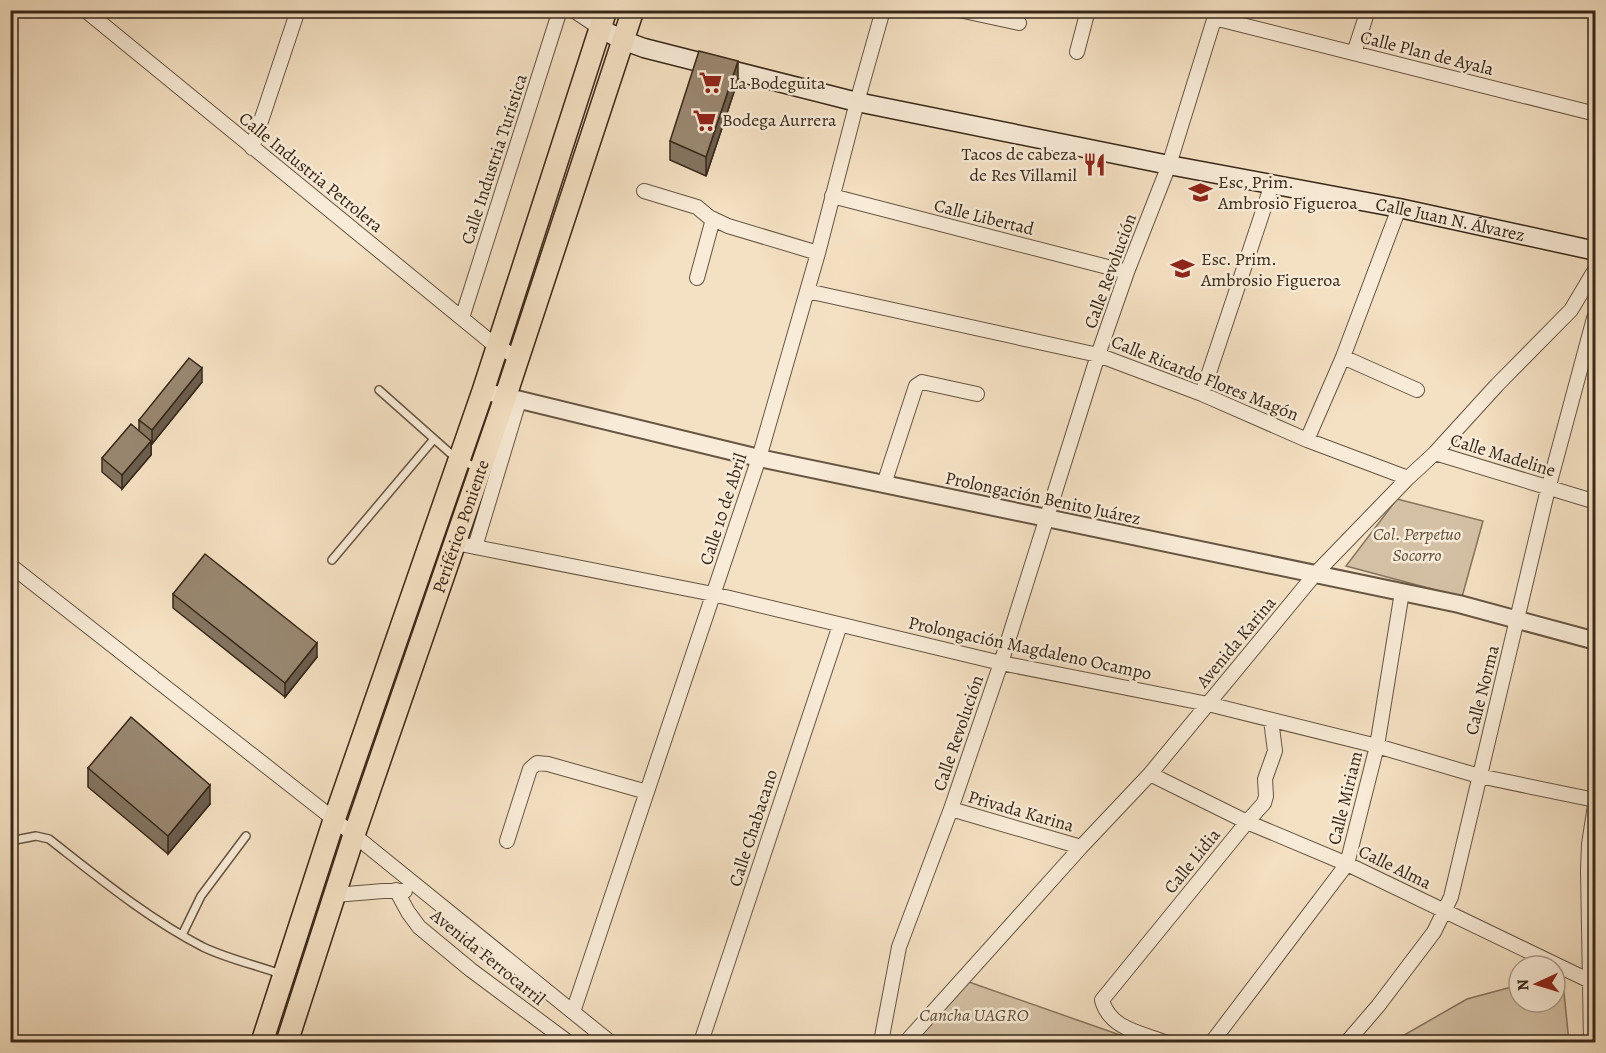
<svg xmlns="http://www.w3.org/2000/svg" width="1606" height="1053" font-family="Alegreya,serif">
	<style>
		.green { fill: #d4c1a5; stroke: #86745e; stroke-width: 1.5 }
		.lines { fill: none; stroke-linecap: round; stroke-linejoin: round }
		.service-casing { stroke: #665542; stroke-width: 10 }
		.minor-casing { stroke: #665542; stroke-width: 16 }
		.tertiary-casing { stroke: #665542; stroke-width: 20 }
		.secondary-casing { stroke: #372718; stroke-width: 21 }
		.primary-casing { stroke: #372718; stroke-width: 24 }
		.service { stroke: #f8ebd7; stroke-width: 7 }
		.minor { stroke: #f8ebd7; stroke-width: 14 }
		.tertiary { stroke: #f8ebd7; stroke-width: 16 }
		.secondary { stroke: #f8ebd7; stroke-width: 18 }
		.primary { stroke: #f4e0c2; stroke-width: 21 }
		.wall { fill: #847460; stroke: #372718; stroke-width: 1.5 }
		.shaded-wall { fill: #6b5e4e; stroke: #372718; stroke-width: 1.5 }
		.building { fill: #998770; stroke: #372718; stroke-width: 1.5 }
		.labels { text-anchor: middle; stroke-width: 5; stroke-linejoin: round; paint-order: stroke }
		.street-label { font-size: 18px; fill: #372718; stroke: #f8ebd7 }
		.poi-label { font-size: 18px; fill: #372718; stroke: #f8ebd7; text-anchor: start }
		.park-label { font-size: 18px; font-style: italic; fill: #5e4e3b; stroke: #f8ebd7 }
	</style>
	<rect width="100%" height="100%" fill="#f4e0c2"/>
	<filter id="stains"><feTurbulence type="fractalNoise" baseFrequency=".00333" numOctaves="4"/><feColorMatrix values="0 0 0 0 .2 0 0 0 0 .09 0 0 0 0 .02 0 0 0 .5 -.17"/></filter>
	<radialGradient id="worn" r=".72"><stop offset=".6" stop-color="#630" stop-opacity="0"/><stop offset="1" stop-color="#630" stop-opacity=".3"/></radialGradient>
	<path class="green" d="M1397 499 1483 521 1462 597 1346 566Z
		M1562 973 1569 1042H1392L1467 999 1519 985V1002H1555V975Z
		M966 981 1140 1042H911Z"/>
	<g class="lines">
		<defs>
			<path id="service" d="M379 390 450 453 478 469
				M332 560 434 439
				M10 841 36 836 49 839C99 878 147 918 203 947 228 959 256 965 281 974
				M182 935 201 896 246 836"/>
			<path id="minor" d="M85 10 497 347 518 357
				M573 10 600 28
				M959 10 1019 23
				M1214 18 1596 114
				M1077 52 1088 10
				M1354 53 1368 10
				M252 148 298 10
				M644 191 697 207 709 217 728 226 818 253
				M832 196 1127 272
				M697 278 713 219
				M807 291 1098 355 1202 394 1307 440 1408 478
				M462 318 560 10
				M1343 357 1417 390
				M1202 394 1272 184
				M1307 440 1343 357 1399 208
				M1435 453 1596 502
				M884 484 916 386 922 382 977 394
				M455 543 713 594 1001 663 1208 704 1377 746 1479 776 1595 800
				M475 547 519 401
				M10 565 354 835 610 1042
				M1150 774 1247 822 1347 864 1590 981
				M951 809 1081 847
				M507 841 530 769 537 763 548 764 647 792
				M396 890 408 912 419 927 471 970 568 1042
				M335 895 383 891H405
				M573 1012 759 458 818 253 857 102 883 10
				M701 1042 840 625
				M881 1042 899 947 951 809 1001 663 1098 355 1127 272 1169 165 1217 10
				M906 1042 1081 847 1150 774 1316 573 1408 478 1435 453 1497 385 1571 310 1596 268
				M1165 1042C1140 1033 1109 1028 1102 1000L1247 822 1264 803 1266 796 1265 779 1275 751 1271 720
				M1212 1042 1347 864 1377 746 1402 592
				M1347 1042 1378 1006 1434 932 1451 897 1547 493 1594 318
				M1591 1042 1588 870 1589 844 1596 799"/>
			<path id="tertiary" d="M483 391 759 458 1459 604 1596 641"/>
			<g id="secondary">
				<path id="s1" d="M600 28 622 40 644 48 857 102 1169 165 1399 208 1596 251"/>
			</g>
			<g id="primary">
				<path d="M262 1042 334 820 483 391 606 10"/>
				<path id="s2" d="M287 1042 354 835 505 398 633 10"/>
			</g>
		</defs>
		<use href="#service" class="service-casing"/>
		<use href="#minor" class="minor-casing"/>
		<use href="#tertiary" class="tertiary-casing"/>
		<use href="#secondary" class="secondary-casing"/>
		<use href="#primary" class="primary-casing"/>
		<use href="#service" class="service"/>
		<use href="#minor" class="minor"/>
		<use href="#tertiary" class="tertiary"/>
		<use href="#secondary" class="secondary"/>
		<use href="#primary" class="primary"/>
	</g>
	<path class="wall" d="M738 80 706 176 670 160V141Z
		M202 382 152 444 151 443V455L122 489 102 472V458L139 430V420Z
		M173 594 317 657 285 697 173 608Z
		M88 768 210 804 168 854 88 787Z"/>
	<path class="shaded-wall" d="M738 61V80L706 176V157Z
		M202 368V382L152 444V430Z
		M151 441V455L122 489V475Z
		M317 643V657L285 697V683Z
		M210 785V804L168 854V836Z"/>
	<path class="building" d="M699 51 738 61 706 157 670 141Z
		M189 358 202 368 152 430 139 420Z
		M131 424 151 441 122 475 102 458Z
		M205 554 317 643 285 683 173 594Z
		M131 717 210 785 168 836 88 768Z"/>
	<defs>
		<symbol id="supermarket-bare" viewBox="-9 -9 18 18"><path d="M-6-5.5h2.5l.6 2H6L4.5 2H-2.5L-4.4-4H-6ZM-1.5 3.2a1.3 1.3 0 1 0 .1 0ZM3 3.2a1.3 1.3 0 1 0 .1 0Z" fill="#8f2418" stroke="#f8ebd7" stroke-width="2.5" paint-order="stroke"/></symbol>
		<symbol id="restaurant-bare" viewBox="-9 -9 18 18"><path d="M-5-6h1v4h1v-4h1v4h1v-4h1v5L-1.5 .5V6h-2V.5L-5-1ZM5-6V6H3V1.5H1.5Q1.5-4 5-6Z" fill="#8f2418" stroke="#f8ebd7" stroke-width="2.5" paint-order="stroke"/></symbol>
		<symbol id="school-bare" viewBox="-9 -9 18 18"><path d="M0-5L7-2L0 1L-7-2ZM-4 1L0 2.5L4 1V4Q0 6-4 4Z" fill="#8f2418" stroke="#f8ebd7" stroke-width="2.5" paint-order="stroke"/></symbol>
	</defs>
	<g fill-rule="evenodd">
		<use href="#supermarket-bare" x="694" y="66" width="33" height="33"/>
		<use href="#supermarket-bare" x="688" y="104" width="33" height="33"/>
		<use href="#restaurant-bare" x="1078" y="148" width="33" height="33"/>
		<use href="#school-bare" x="1184" y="176" width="33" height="33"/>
		<use href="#school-bare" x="1166" y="252" width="33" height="33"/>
	</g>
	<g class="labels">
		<g class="street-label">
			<text transform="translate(1427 53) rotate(14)" y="6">Calle Plan de Ayala</text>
			<text transform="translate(494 159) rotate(-72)" y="6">Calle Industria Turística</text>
			<text transform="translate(311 172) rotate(39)" y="6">Calle Industria Petrolera</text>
			<text transform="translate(984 217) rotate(14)" y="6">Calle Libertad</text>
			<text dy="6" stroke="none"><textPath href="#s1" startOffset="873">Calle Juan N. Álvarez</textPath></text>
			<text transform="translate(1110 271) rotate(-70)" y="6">Calle Revolución</text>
			<text transform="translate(1205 378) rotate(22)" y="6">Calle Ricardo Flores Magón</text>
			<text transform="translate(1503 455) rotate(17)" y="6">Calle Madeline</text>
			<text transform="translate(1043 498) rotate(12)" y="6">Prolongación Benito Juárez</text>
			<text transform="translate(723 509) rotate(-72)" y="6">Calle 10 de Abril</text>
			<text dy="6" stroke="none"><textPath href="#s2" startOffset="544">Periférico Poniente</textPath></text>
			<text transform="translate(1236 642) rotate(-50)" y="6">Avenida Karina</text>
			<text transform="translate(1030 648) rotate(12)" y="6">Prolongación Magdaleno Ocampo</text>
			<text transform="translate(1482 690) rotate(-76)" y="6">Calle Norma</text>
			<text transform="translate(958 733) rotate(-71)" y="6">Calle Revolución</text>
			<text transform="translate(1345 798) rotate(-76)" y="6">Calle Miriam</text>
			<text transform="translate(1021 811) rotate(16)" y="6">Privada Karina</text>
			<text transform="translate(753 828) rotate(-72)" y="6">Calle Chabacano</text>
			<text transform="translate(1192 861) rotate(-51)" y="6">Calle Lidia</text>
			<text transform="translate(1395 867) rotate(26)" y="6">Calle Alma</text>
			<text transform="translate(488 957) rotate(39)" y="6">Avenida Ferrocarril</text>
		</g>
		<g class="poi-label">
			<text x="729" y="89">La Bodeguita</text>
			<text x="722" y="126">Bodega Aurrera</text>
			<text x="1077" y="160" text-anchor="end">Tacos de cabeza<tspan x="1077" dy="21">de Res Villamil</tspan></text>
			<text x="1218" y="188">Esc, Prim.<tspan x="1218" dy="21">Ambrosio Figueroa</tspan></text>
			<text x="1201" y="265">Esc. Prim.<tspan x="1201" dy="21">Ambrosio Figueroa</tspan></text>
		</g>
		<g class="park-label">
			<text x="1417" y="540">Col. Perpetuo<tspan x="1417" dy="21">Socorro</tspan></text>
			<text x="974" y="1021">Cancha UAGRO</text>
		</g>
	</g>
	<rect width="1606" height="1053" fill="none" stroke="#f4e0c2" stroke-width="36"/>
	<rect x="12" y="12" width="1582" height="1029" fill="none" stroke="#372718" stroke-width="3"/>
	<rect x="18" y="18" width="1570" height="1017" fill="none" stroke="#372718" stroke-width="1.5"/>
	<g transform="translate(1537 984) rotate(266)"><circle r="28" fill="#f8ebd7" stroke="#ab9d8b" stroke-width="1.5"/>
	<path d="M0-4.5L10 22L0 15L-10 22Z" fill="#8f2418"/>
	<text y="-9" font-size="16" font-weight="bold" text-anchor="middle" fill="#372718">N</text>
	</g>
	<rect width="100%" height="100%" filter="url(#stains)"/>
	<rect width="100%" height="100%" fill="url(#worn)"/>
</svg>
